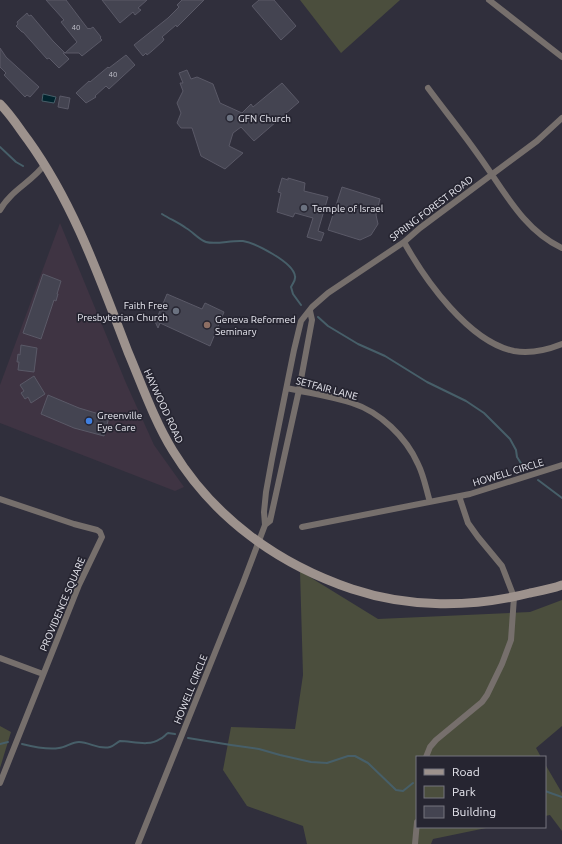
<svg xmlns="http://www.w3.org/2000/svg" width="562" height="844" font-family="Ubuntu,sans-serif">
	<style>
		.commercial { fill: #3f3443 }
		.green { fill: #4b4e3d }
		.water { fill: #01242e; stroke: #475f69 }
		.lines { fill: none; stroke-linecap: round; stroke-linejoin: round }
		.stream { stroke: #475f69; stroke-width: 2 }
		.building { fill: #444451; stroke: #5a5967 }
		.street { stroke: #766f6c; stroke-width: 6 }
		.secondary { stroke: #9d928d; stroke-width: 9 }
		.worship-dot { fill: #6b7280; stroke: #262531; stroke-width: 1.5 }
		.education-dot { fill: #8d6e63; stroke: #262531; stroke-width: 1.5 }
		.shop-dot { fill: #3f7fe0; stroke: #262531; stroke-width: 1.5 }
		.labels { text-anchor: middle; stroke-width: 3.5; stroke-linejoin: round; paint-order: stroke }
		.number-label { font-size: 8px; fill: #c0c0ca }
		.poi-label { font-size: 10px; fill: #eaeaf2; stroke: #262531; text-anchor: start }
		.street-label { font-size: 10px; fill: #eaeaf2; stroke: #262531 }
	</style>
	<rect width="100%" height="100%" fill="#302f3c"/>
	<path class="commercial" d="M60 223 126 383 154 445 184 487 175 491 0 423V385Z"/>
	<path class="green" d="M300 0H400L341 53Z
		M300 571 378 619 530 612 562 600V726L536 748 541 757H417V827H491L433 839 431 844H307L303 826 247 806 223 770 231 727 295 729 303 675Z
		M0 726 11 732 0 768Z
		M545 764 562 793V831L550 815 545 816Z"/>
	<path class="water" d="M43 94 56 97 54 103 42 101Z"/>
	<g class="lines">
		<path class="stream" d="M0 147 16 162 23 166
			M162 214C170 219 179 223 186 228 193 232 199 240 206 242 216 245 231 240 243 241 255 243 293 262 295 276 296 280 293 283 291 287L293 294 301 305
			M318 317 328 326 358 344 385 356 427 382 466 401 484 413 510 439 516 450 517 457 524 468
			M538 480 562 498
			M188 738 231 745 259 749 280 755 311 762 327 763 348 756H355L368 763 396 790 403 791 413 783
			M0 744 8 742
			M22 744C34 747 47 750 59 748 66 747 72 742 79 742 90 742 98 750 110 747 114 746 116 743 120 741 132 741 149 747 160 739 163 738 165 735 168 733L175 734
			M545 791 562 797"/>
	</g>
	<path class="building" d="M46 0H66L88 29 89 28 90 29 93 27 101 37 100 38 102 40 82 56 79 53H63L69 59 59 68 49 58 47 59 23 32H22L16 26 18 24 17 22 27 13 29 16 31 15 53 41 65 53 77 42 61 22 64 20Z
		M102 0H147L138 8 141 10 135 15 133 12 120 23Z
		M182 0H204L177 27 176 25 162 37 164 39 163 41 152 51 147 55 146 53 143 56 134 45 168 18 179 7 177 5Z
		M259 0H274L296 26 281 40 252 6Z
		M0 48 6 57 39 87 30 97 27 95 25 97 4 75 6 73 0 67Z
		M126 55 135 65 109 89 106 86 95 96 96 97 86 103 76 93 89 81 90 82 108 67 109 68Z
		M187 70 191 79 197 77 213 84 220 103 242 113 251 104 253 107 282 83 299 102 254 141 241 127 233 133 229 146 243 153 225 169 201 156 192 128H181L177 123 181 113 177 103 183 91 180 83H183L179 73Z
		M60 96 70 98 68 109 58 107Z
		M282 178 288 180V178L305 183 304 191 328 197 318 231 324 233 321 241 307 237 313 218 295 213 293 217 277 212 281 193 278 192Z
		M342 187 380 199 376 215 378 224 371 235 360 240 328 230Z
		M43 274 61 281 57 294H58L56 301 54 300 41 339 23 333Z
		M167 294 202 309 205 303 224 312 210 346 160 323 158 328 152 315 157 318Z
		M21 345 37 348 34 372 18 370 19 362H17L18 354 20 355Z
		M34 376 45 394 31 403 28 397 25 399 21 393 24 391 20 385Z
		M48 395 79 408 109 417 104 436 74 428 41 414Z"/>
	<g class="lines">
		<path class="street" d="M489 0 562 57
			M428 88C445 111 463 133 479 156 503 189 523 230 562 248
			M0 210C11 190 32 182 45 164
			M404 242C425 280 469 342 514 351 531 354 547 350 562 344
			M287 388C308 393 331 396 352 403 380 412 406 437 418 464 424 476 426 489 430 502
			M0 499 74 524 97 530 100 532 102 537 79 585 0 783
			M265 525 270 521 299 390 312 320 310 311
			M302 527 470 494 562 465
			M0 658 43 674
			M426 757 430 747 436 740 482 702 487 695 502 664 511 640 514 597 502 566 478 537 468 523 459 496
			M138 844 243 583 265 525 264 512 266 492 272 459 294 350 301 321 312 307 328 293 404 242 420 228 537 141 562 118
			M415 844 417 822"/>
		<path class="secondary" d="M0 104C11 115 19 128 28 140 74 204 100 279 128 352 142 385 154 420 173 451 214 518 278 564 352 589 409 608 471 608 530 593 540 591 552 589 562 585"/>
	</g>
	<g class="worship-dot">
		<circle cx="230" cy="118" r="4"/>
		<circle cx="304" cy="208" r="4"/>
		<circle cx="176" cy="311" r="4"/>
	</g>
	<circle class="education-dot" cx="207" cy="325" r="4"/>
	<circle class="shop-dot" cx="89" cy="421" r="4"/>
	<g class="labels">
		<g class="number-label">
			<text x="76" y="30">40</text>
			<text x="113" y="77">40</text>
		</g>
		<g class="poi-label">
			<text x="238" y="122">GFN Church</text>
			<text x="312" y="212">Temple of Israel</text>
			<text x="168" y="309" text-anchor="end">Faith Free<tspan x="168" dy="12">Presbyterian Church</tspan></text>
			<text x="215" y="323">Geneva Reformed<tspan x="215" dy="12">Seminary</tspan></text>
			<text x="97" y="419">Greenville<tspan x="97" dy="12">Eye Care</tspan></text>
		</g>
		<g class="street-label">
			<text transform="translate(431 208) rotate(-37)" y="4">SPRING FOREST ROAD</text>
			<text transform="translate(327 388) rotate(15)" y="4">SETFAIR LANE</text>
			<text transform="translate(164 406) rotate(65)" y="4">HAYWOOD ROAD</text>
			<text transform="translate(508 472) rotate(-17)" y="4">HOWELL CIRCLE</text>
			<text transform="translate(62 604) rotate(-67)" y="4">PROVIDENCE SQUARE</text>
			<text transform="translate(190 689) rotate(-68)" y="4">HOWELL CIRCLE</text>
		</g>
	</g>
	<rect x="416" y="756" width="130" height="72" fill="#262531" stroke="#74747e"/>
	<rect x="424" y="769" width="20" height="6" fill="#9d928d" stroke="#74747e"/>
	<text x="452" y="776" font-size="12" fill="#eaeaf2">Road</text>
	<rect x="424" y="786" width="20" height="12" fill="#4b4e3d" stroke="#74747e"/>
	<text x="452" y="796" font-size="12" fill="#eaeaf2">Park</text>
	<rect x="424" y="806" width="20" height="12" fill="#444451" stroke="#74747e"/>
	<text x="452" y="816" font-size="12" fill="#eaeaf2">Building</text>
</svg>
